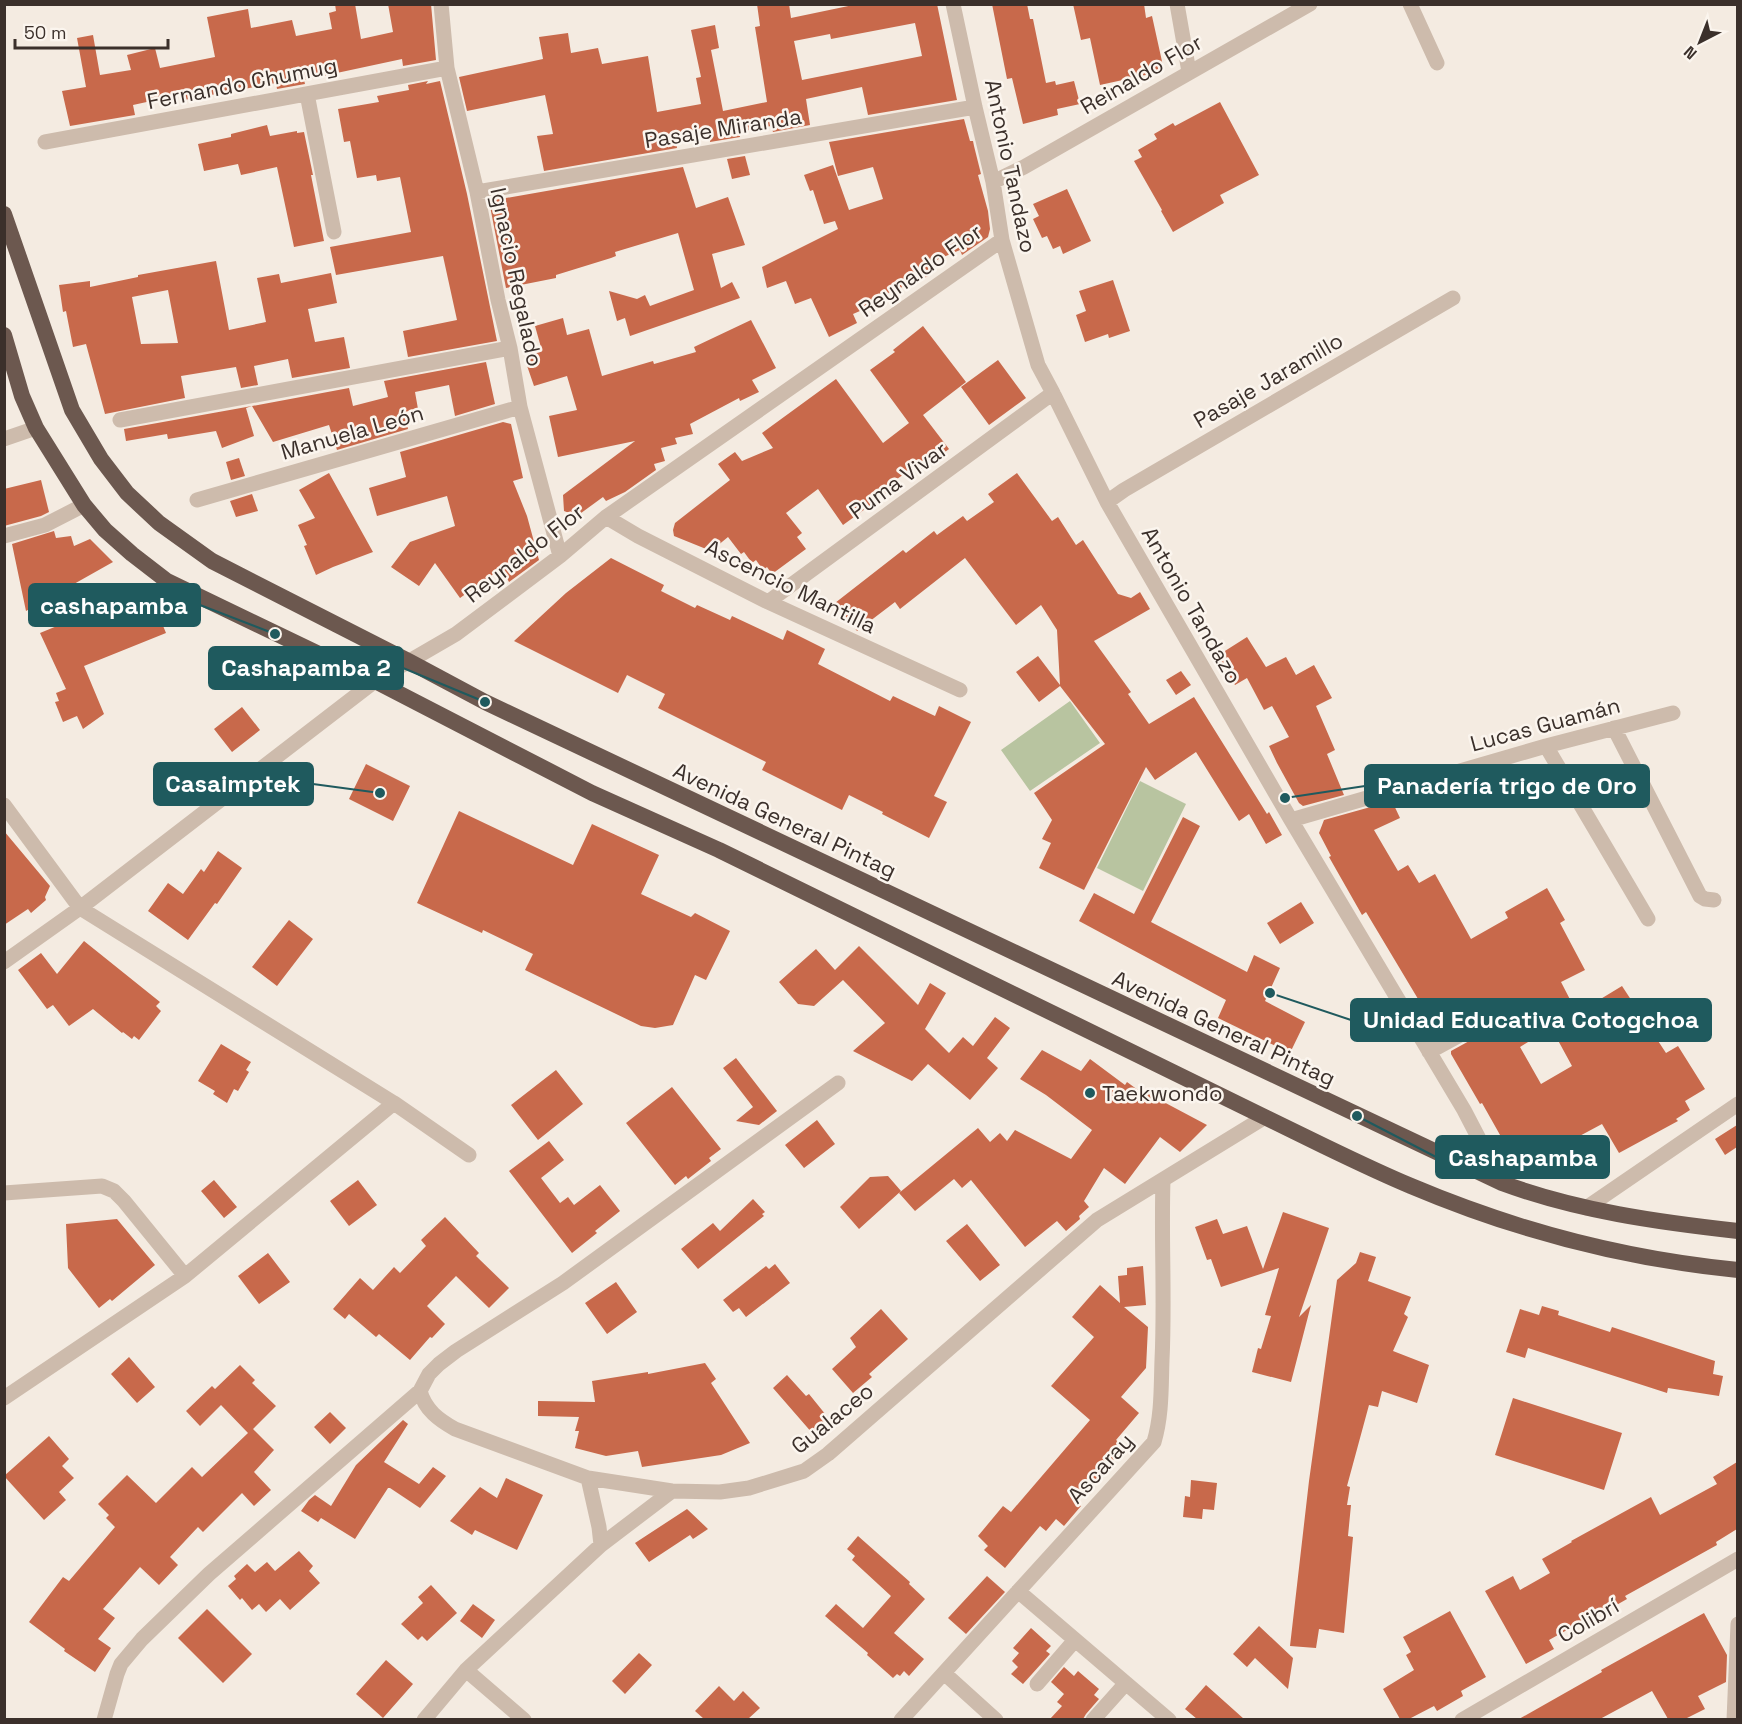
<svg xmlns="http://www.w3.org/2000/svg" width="1742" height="1724" font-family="'Space Grotesk',sans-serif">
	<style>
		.green { fill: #b8c4a0 }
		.building { fill: #c8694b; fill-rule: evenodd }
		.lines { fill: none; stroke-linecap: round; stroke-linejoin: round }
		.minor { stroke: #cdbbac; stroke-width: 15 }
		.trunk { stroke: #6c584f; stroke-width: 16 }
		.poi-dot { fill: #1f5a5e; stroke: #fbf5ee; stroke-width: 2 }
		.labels { text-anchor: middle; stroke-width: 5; stroke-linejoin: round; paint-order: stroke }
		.street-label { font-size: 22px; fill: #3b302b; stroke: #fbf5ee }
		.poi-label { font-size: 22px; fill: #3b302b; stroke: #fbf5ee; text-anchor: start }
		.leader { fill: none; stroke: #1f5a5e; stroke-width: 2 }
		.callout-dot { fill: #1f5a5e; stroke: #fbf5ee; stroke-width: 2 }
		.callout { fill: #1f5a5e; stroke: #1f5a5e; stroke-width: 2 }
		.callout-label { font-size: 24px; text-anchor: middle; font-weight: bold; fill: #fff }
	</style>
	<rect width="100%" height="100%" fill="#f4ebe1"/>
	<path class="green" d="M1070 701 1100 743 1030 791 1001 750Z
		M1140 781 1186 804 1143 891 1097 868Z"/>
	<path class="building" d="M335 4H355L361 39 393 32 388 4H431L436 60 403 66 402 59 304 80 305 84 277 89 276 83 184 100 183 94 133 105 135 115 70 126 62 91 86 87 77 38 93 35 100 75 131 70 127 55 155 48 160 68 215 57 207 17 248 9 251 28 292 20 296 36 332 29 329 13 336 11Z
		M757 4H789L791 18 858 4H937L957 100 868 115 862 87 806 99 810 125 773 132 771 126 739 132 740 137 710 142V137L676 142 677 148 544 171 537 136 553 134 545 95 467 111 459 77 543 59 539 37 568 33 571 53 598 48 602 64 648 56 657 112 701 104 696 78 701 77 691 30 715 25 719 48 711 50 723 111 767 102 755 27 760 26ZM915 23 922 56 802 80 794 41 830 34 831 39Z
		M992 4H1027L1030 19H1033L1046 83 1055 81 1056 85 1074 81 1080 104 1057 109 1058 115 1023 124 1012 78 1007 79Z
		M1073 4H1144L1146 18 1152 16 1163 66 1158 67 1159 72 1100 85 1090 38 1081 40Z
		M428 81 426 84 440 81 467 194 497 341 408 357 403 331 457 320 443 256 336 275 330 247 411 232 400 177 377 181 376 175 357 178 350 141 344 142 338 109 379 102 377 96 409 90 408 85Z
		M1220 102 1259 175 1220 195 1224 203 1173 232 1161 211 1162 210 1134 161 1142 157 1138 150 1157 139 1154 134 1173 123 1175 126Z
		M964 119 970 141H973L974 146 981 174 978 175 988 211 990 229 988 237 962 255 960 250 927 264 931 275 888 293 890 298 853 314 857 323 829 337 811 298 795 304 786 281 767 288 762 267 838 229 835 221 824 224 813 190 810 191 804 175 833 165 849 210 883 199 873 167 838 176 829 142Z
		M267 125 270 136 297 131V133L304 132 313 175H311L324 241 294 247 277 167 241 175 238 164 204 171 198 144 231 137V134Z
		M745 156 750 175 732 179 727 159Z
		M683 167 696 208 728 197 745 245 712 254 721 288 732 282 740 298 630 336 625 318 617 321 609 291 637 299 645 295 650 306 694 290 678 233 615 252 616 256 611 258 556 275V278L506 288 489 201Z
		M1067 189 1091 241 1063 254 1060 246 1053 249 1047 236 1042 238 1033 219 1039 216 1033 204Z
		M216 261 229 330 266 322 257 278 279 274 281 283 331 273 337 303 308 309 315 342 344 337 350 368 292 378 288 359 254 366 258 385 241 388 236 367 181 376 185 398 105 414 86 344 73 347 66 311 63 312 59 285 90 281V287L138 277V275ZM168 290 178 343 141 344 132 297Z
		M1113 280 1130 331 1109 338 1108 334 1085 342 1076 315 1086 311 1079 291Z
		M563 318 567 335 589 329 602 376 653 361 654 364 696 352 694 347 751 320 776 368 752 380 759 392 740 401 739 398 690 424 693 434 675 438 677 444 661 448 665 461 654 464 656 470 625 492 606 501 603 497 577 516 564 511 563 495 635 441 558 457 549 416 577 410 567 376 534 386 524 357 542 351 535 326Z
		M923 326 966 382 923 415 949 449 921 470 917 465 887 486 890 491 843 525 818 489 786 513 802 533 797 537 806 549 772 574 767 567 763 570 756 560 752 563 744 552 741 554 728 537 711 551 674 536 673 530 675 523 730 480 718 464 735 452 742 461 773 448 762 433 836 379 883 443 909 423 870 370 895 352 893 350Z
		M998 360 1026 398 989 425 961 387Z
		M486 362 495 404 455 416 449 385 415 392 418 409 404 412 408 429 337 450 329 425 273 442 252 406 349 388 353 406 388 397 384 381Z
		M252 406 246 408 254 436 222 448 216 431 168 439 167 434 126 441 124 429Z
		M503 422 511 424 523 478 513 481 527 516 539 560 509 582 502 568 460 598 435 563 419 586 391 567 410 542 455 526 447 496 377 516 369 488 406 477 400 452Z
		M239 458 245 476 231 480 226 462Z
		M329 473 373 552 333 567 316 575 304 546 307 545 298 525 315 518 299 490Z
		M1017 473 1052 521 1058 517 1076 545 1083 540 1118 594 1131 598 1140 592 1150 609 1094 641 1131 692 1128 694 1149 724 1194 697 1267 814 1269 812 1282 835 1266 844 1249 814 1239 821 1196 752 1155 780 1146 767 1084 890 1039 868 1051 843 1042 839 1052 820 1034 793 1105 744 1060 686 1039 702 1016 672 1038 656 1060 685 1057 630 1041 605 1016 625 965 558 900 609 895 602 857 631 835 603 903 550 906 553 934 531 937 535 963 516 967 521 994 502 988 494Z
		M41 480 49 512 41 516 4 526V489Z
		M252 494 258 511 236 517 230 501Z
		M54 531 56 538 71 536 74 546 90 539 113 562 26 611 12 544Z
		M611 558 664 585 661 591 695 608 697 605 730 620 732 616 783 640 787 630 825 649 818 664 890 701 893 696 935 716 939 706 971 722 934 796 947 802 929 838 882 814 883 812 849 795 842 810 762 770 766 762 658 708 665 694 627 675 618 693 514 641 566 593Z
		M154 604 166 633 84 666 104 714 83 729 77 716 63 722 55 702 59 701 56 693 66 689 40 633 108 605 114 620Z
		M1247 637 1266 667 1286 657 1296 675 1314 665 1332 698 1316 706 1335 750 1327 754 1344 795 1303 806 1299 803 1277 763 1269 746 1289 737 1272 706 1264 710 1247 678 1235 685 1217 656Z
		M1181 671 1191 685 1176 695 1166 680Z
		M242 707 260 730 232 752 214 729Z
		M366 764 410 786 393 821 349 799Z
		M1392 801 1400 818 1374 830 1398 871 1408 865 1419 883 1435 874 1471 939 1508 918 1505 912 1547 888 1565 920 1560 923 1585 970 1561 982 1576 1011 1593 1001 1594 1003 1622 986 1666 1053 1678 1046 1705 1089 1685 1101 1690 1110 1676 1119 1678 1121 1619 1153 1602 1124 1574 1139 1584 1158 1566 1170 1517 1165 1482 1103 1480 1104 1451 1054V1051L1511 1018 1516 1011 1514 1005 1507 1000 1502 1001 1441 1034H1439L1366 912 1362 915 1329 857 1331 856 1319 833 1324 820ZM1546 1031 1549 1035 1554 1033 1572 1066 1541 1084 1520 1047Z
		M459 811 573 865 592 824 659 855 641 894 691 917 695 913 730 931 706 980 695 975 673 1025 655 1028 641 1026 525 970 533 954 483 930 482 933 417 903Z
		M1183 817 1200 826 1151 922 1247 972 1254 955 1280 968 1265 1001 1305 1022 1290 1053 1218 1018 1226 1000 1079 921 1094 893 1134 914Z
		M4 831 50 886 45 897 46 900 31 913 28 909 4 925Z
		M218 851 242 868 217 904 215 903 188 940 148 911 168 883 183 894 201 869 204 872Z
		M1301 902 1314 923 1280 944 1267 923Z
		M289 920 313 939 277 986 252 967Z
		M84 941 160 1002 156 1006 161 1011 139 1040 134 1036 132 1039 123 1032 122 1033 93 1009 69 1026 53 1005 47 1009 18 970 41 953 57 974Z
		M859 946 918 1005 930 983 946 993 925 1029 949 1053 963 1037 973 1046 995 1017 1010 1028 987 1058 998 1068 970 1100 928 1064 912 1081 853 1051 885 1023 843 980 814 1006 798 1004 779 982 816 949 835 970Z
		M221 1044 251 1062 246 1070 249 1072 238 1091 234 1089 227 1103 213 1094 215 1091 198 1081Z
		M1042 1050 1081 1071 1090 1059 1125 1085 1127 1082 1142 1093 1143 1091 1207 1125 1180 1152 1160 1137 1125 1184 1104 1168 1084 1201 1089 1207 1079 1216 1080 1219 1066 1231 1057 1221 1025 1247 971 1180 962 1188 954 1179 915 1211 899 1193 978 1128 990 1142 1000 1133 1007 1141 1015 1130 1071 1159 1092 1130 1046 1095 1020 1079Z
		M736 1058 777 1111 759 1125 736 1121 753 1107 723 1068Z
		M556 1070 583 1104 538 1140 511 1105Z
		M672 1087 721 1149 709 1158 711 1161 688 1179 686 1176 675 1185 626 1123Z
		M817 1120 835 1144 804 1168 785 1145Z
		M1737 1125V1147L1725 1155 1715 1139Z
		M549 1141 564 1160 541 1178 560 1203 568 1197 574 1205 600 1185 620 1211 595 1231 597 1233 572 1253 509 1171Z
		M888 1176 901 1191 859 1229 840 1207 870 1177Z
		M214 1180 237 1207 224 1218 201 1191Z
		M358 1180 377 1205 349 1226 330 1201Z
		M753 1199 765 1212 762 1214 764 1216 698 1269 681 1249 713 1223 720 1231Z
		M1283 1212 1329 1228 1299 1317 1311 1305 1291 1382 1252 1372 1258 1348 1261 1349 1271 1316 1265 1315 1279 1268 1221 1287 1211 1259 1207 1260 1195 1227 1217 1219 1223 1234 1247 1226 1263 1269Z
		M445 1217 479 1253 476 1256 509 1288 489 1308 456 1276 427 1306 445 1324 432 1338 430 1337 410 1360 379 1334 376 1337 349 1314 345 1319 333 1309 360 1278 373 1290 394 1267 400 1273 426 1246 421 1240Z
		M117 1219 155 1265 112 1301 110 1299 99 1308 68 1268 66 1224Z
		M967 1224 1000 1265 980 1281 946 1241Z
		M1360 1252 1376 1257 1368 1281 1411 1297 1404 1314 1408 1317 1393 1351 1429 1365 1417 1403 1382 1391 1378 1407 1369 1405 1347 1486 1350 1487 1347 1505H1351L1348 1536 1353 1537 1344 1633 1319 1629 1316 1648 1290 1646 1309 1481 1337 1280 1356 1263Z
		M268 1253 290 1282 259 1304 238 1276Z
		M775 1264 790 1283 746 1317 739 1308 733 1312 723 1300 766 1266 769 1269Z
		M1143 1266 1146 1305 1124 1307 1148 1327 1146 1368 1121 1397 1139 1413 1116 1440 1125 1447 1076 1503 1081 1506 1064 1526 1056 1519 1046 1531 1040 1526 1005 1568 984 1550 988 1546 978 1536 1003 1506 1011 1512 1090 1420 1051 1386 1094 1337 1072 1317 1100 1285 1120 1303 1118 1276 1127 1275V1268Z
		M616 1282 637 1312 607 1334 585 1303Z
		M1542 1306 1559 1311 1558 1315 1610 1332 1612 1327 1715 1361 1713 1374 1723 1376 1719 1396 1668 1388 1667 1393 1528 1348 1525 1358 1506 1352 1520 1309 1539 1315Z
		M881 1309 908 1339 869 1374 872 1377 853 1393 832 1369 856 1347 850 1338Z
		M129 1357 155 1387 137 1403 111 1374Z
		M705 1363 716 1379 711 1383 750 1443 721 1455 642 1467 638 1451 606 1456 575 1448 579 1431H575L579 1417 538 1416V1401L595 1402 592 1381 648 1372V1374Z
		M240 1365 255 1380 252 1383 276 1406 253 1429 274 1450 254 1472 271 1490 254 1506 242 1493 203 1532 198 1527 170 1557 178 1565 159 1585 140 1567 103 1609 115 1618 98 1639 111 1648 95 1672 64 1651 65 1649 29 1622 63 1577 69 1581 115 1527 106 1518 109 1515 98 1504 127 1475 156 1503 192 1467 202 1477 248 1433 221 1405 200 1426 186 1411 212 1386 215 1389Z
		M787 1375 806 1396 809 1394 830 1420 813 1434 773 1388Z
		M1513 1398 1622 1433 1604 1490 1495 1455Z
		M330 1412 346 1428 330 1444 314 1427Z
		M403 1420 408 1424 384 1462 419 1484 433 1467 446 1476 420 1508 390 1488H388L355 1539 321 1518 318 1522 301 1511 309 1500 315 1495 331 1506 356 1465Z
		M49 1436 69 1459 62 1466 74 1478 59 1492 66 1500 44 1520 4 1476Z
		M1737 1462V1529L1716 1542 1717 1545 1625 1596 1627 1599 1613 1607 1612 1605 1549 1640 1554 1649 1526 1664 1485 1591 1513 1576 1520 1590 1550 1573 1542 1559 1572 1542 1571 1541 1651 1497 1660 1515 1717 1484 1713 1477Z
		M506 1478 543 1495 517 1550 475 1530 472 1535 450 1521 480 1487 497 1498Z
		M1191 1480 1217 1483 1214 1510 1203 1509 1202 1519 1183 1517 1185 1496 1190 1497Z
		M687 1509 708 1529 693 1539 690 1535 649 1562 635 1543Z
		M858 1536 910 1582 909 1584 925 1599 894 1633 924 1659 909 1676 904 1671 900 1676 897 1674 893 1678 867 1655 868 1653 825 1616 836 1604 863 1628 891 1596 852 1560 855 1556 847 1549Z
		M299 1551 313 1566 309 1571 320 1583 290 1610 280 1599 266 1612 259 1604 252 1610 242 1598 240 1600 228 1586 236 1579 234 1576 247 1564 255 1572 267 1562 275 1571Z
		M987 1576 1005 1592 966 1634 948 1618Z
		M431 1585 457 1613 427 1641 422 1636 418 1640 401 1624 423 1603 418 1597Z
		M473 1604 495 1620 482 1638 460 1621Z
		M207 1609 252 1654 223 1683 178 1638Z
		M1450 1611 1486 1677 1461 1691 1463 1696 1437 1711 1434 1706 1409 1719H1400L1383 1689 1414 1670 1406 1655 1411 1652 1403 1637Z
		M1704 1613 1727 1655 1726 1682 1698 1696 1705 1709 1685 1719H1668L1652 1691 1600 1719H1519L1602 1672 1601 1670Z
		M1259 1626 1293 1658 1288 1689 1255 1658 1247 1667 1233 1654Z
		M1031 1628 1051 1646 1046 1651 1050 1654 1023 1684 1011 1674 1018 1667 1012 1661 1019 1653 1013 1648Z
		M639 1653 652 1665 625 1694 612 1681Z
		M386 1660 413 1684 383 1718 356 1694Z
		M1064 1667 1074 1676 1078 1671 1099 1689 1094 1695 1099 1699 1086 1714 1083 1719H1050L1062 1706 1057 1702 1064 1694 1051 1682Z
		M1206 1685 1244 1719H1197L1185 1709Z
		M719 1686 734 1701 743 1691 760 1708 748 1719H704L695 1711Z"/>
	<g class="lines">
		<path class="minor" d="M441 4 447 68 477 192 498 300 510 348 520 407 560 556
			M953 4 975 107 993 182 1002 240 1038 365 1053 393 1107 502 1291 820 1464 1110 1502 1183
			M1177 4 1189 72
			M1410 4 1437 63
			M307 94 334 232
			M45 142 447 68
			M993 182 1024 167 1310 4
			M477 192 975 107
			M120 420 510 348
			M4 439 36 428
			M197 500 520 407
			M1107 502 1124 490 1453 298
			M606 517 638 536 768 602 960 690
			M4 536 45 525 84 505
			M768 602 1053 393
			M1614 728 1700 896 1705 899 1714 900
			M1546 746 1648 919
			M4 805 80 908 394 1103 469 1155
			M1291 820 1546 746 1673 713
			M4 962 80 908 375 681 456 634 560 556 606 517 1002 240
			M1429 1052 1506 1010
			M838 1083 563 1283 456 1351 439 1364 429 1374 420 1391C425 1410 439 1420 455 1429L588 1478 672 1491 720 1492 749 1488 804 1471 828 1454 1097 1220 1265 1117
			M4 1193 102 1186 114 1191 124 1201 185 1276
			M1586 1208 1738 1104
			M4 1398 185 1276 394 1103
			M588 1478 599 1527 601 1545
			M1018 1591 1169 1720
			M466 1670 524 1720
			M944 1673 996 1720
			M1037 1684 1075 1640
			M104 1720 117 1674 121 1664 142 1639 209 1574 420 1391
			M424 1720 466 1670 601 1545 672 1491
			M901 1720 1154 1442C1162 1415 1161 1388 1162 1360 1165 1300 1161 1240 1163 1180
			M1093 1720 1126 1683
			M1462 1720 1738 1559
			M1734 1720 1738 1624"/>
		<path class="trunk" d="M4 214 72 410 101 459 127 493 159 523 212 561 410 662 485 702 1502 1183C1578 1211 1657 1222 1738 1231
			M4 335 22 396 36 428 84 505 105 530 132 554 167 581 375 681 592 793 719 850 1324 1146C1353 1160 1382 1174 1411 1186 1515 1230 1625 1259 1738 1270"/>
	</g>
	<circle class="poi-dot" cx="1090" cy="1093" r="6"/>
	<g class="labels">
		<g class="street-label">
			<text transform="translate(1141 74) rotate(-30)" y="8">Reinaldo Flor</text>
			<text transform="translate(242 83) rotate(-11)" y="8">Fernando Chumug</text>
			<text transform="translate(723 128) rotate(-9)" y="8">Pasaje Miranda</text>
			<text transform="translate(1011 166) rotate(78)" y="8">Antonio Tandazo</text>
			<text transform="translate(920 270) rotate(-35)" y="8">Reynaldo Flor</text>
			<text transform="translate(517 277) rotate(78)" y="8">Ignacio Regalado</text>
			<text transform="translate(1268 380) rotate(-30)" y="8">Pasaje Jaramillo</text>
			<text transform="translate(352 432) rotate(-16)" y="8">Manuela León</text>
			<text transform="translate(898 480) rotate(-36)" y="8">Puma Vivar</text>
			<text transform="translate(524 553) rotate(-38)" y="8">Reynaldo Flor</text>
			<text transform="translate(791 586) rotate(26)" y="8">Ascencio Mantilla</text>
			<text transform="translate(1192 605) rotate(60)" y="8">Antonio Tandazo</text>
			<text transform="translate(1545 724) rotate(-15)" y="8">Lucas Guamán</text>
			<text transform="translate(785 820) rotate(25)" y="8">Avenida General Pintag</text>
			<text transform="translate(1224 1028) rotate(25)" y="8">Avenida General Pintag</text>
			<text transform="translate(832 1418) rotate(-39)" y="8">Gualaceo</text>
			<text transform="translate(1100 1468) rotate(-48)" y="8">Ascaray</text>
			<text transform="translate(1588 1620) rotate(-30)" y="8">Colibrí</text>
		</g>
		<g class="poi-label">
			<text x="1102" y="1101">Taekwondo</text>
		</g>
	</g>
	<path class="leader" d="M275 634L200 605M485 702L403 668M380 793L313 784M1285 798L1365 786M1270 993L1351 1020M1357 1116L1436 1157"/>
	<g class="callout-dot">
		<circle cx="275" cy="634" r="6"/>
		<circle cx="485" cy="702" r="6"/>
		<circle cx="380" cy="793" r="6"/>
		<circle cx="1285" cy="798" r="6"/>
		<circle cx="1270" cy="993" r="6"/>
		<circle cx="1357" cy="1116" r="6"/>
	</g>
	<g class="callout">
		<rect x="29" y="584" width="171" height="42" rx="6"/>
		<rect x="209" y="647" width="194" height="42" rx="6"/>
		<rect x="154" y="763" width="159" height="42" rx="6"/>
		<rect x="1365" y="765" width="284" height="42" rx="6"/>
		<rect x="1351" y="999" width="360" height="42" rx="6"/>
		<rect x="1436" y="1136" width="173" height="42" rx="6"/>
	</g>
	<g class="callout-label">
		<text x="114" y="614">cashapamba</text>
		<text x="306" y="676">Cashapamba 2</text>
		<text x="233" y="792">Casaimptek</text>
		<text x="1507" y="794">Panadería trigo de Oro</text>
		<text x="1531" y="1028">Unidad Educativa Cotogchoa</text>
		<text x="1523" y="1166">Cashapamba</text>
	</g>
	<rect width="1742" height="1724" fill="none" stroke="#3b302b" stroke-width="12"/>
	<g transform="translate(1700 42) rotate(222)" stroke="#fbf5ee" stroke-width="4.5" paint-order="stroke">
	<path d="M0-4.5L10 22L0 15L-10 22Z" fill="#3b302b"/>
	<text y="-9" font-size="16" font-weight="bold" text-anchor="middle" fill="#3b302b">N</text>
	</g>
	<path d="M15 39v9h153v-9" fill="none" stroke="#3b302b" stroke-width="3"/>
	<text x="24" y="39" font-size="18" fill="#3b302b" stroke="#fbf5ee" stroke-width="4.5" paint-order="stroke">50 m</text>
</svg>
